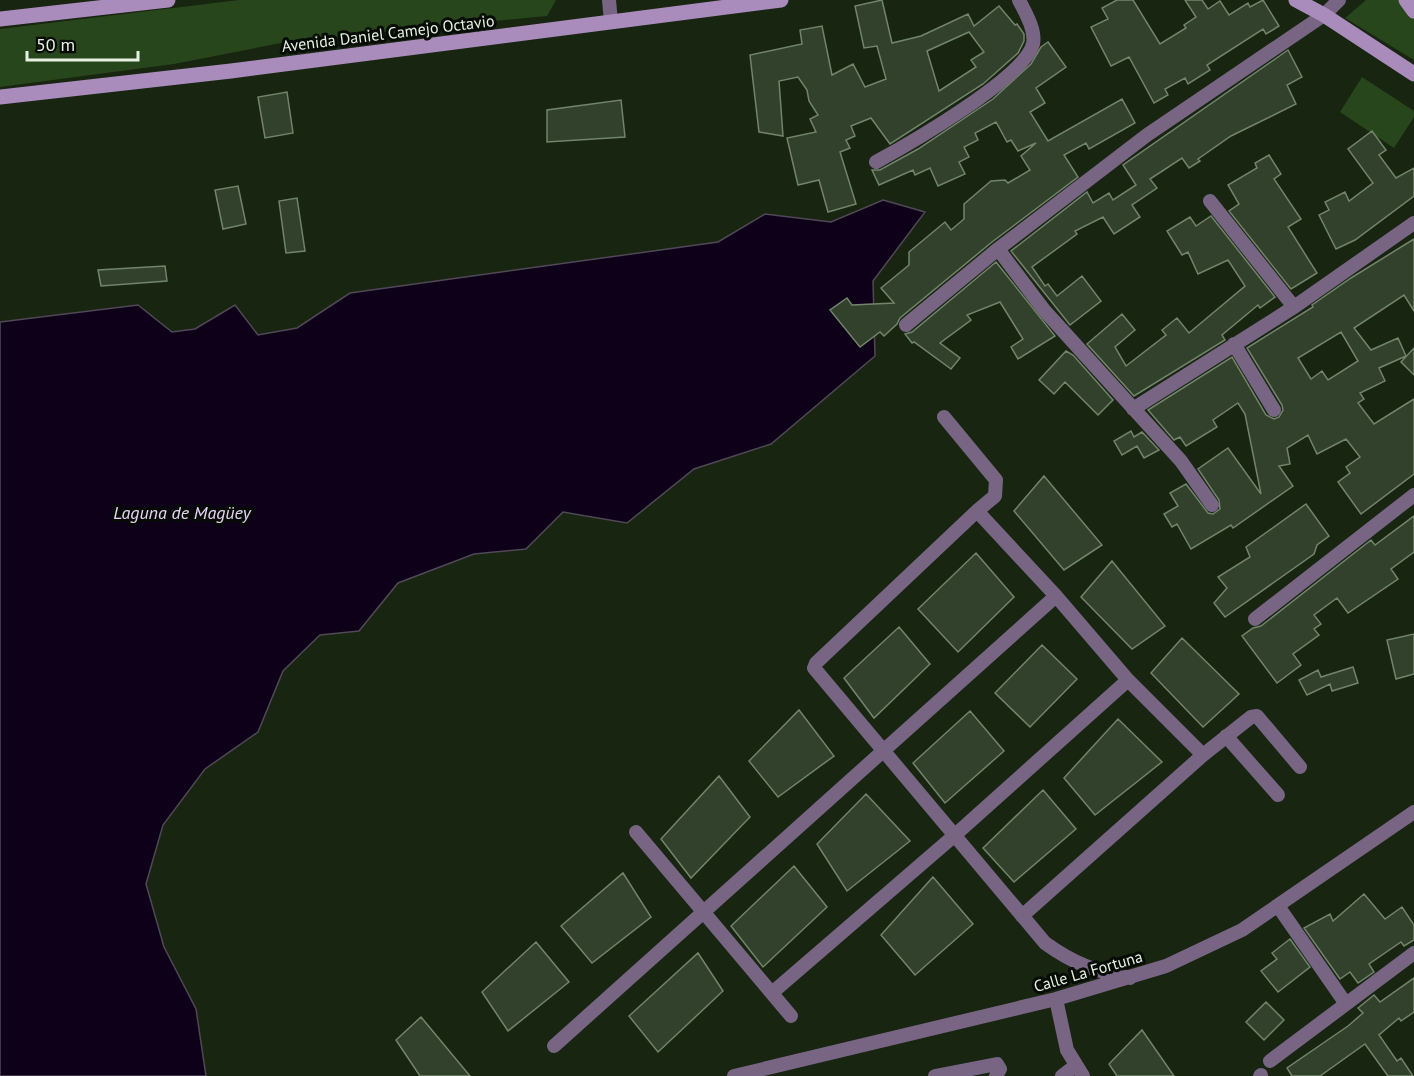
<svg xmlns="http://www.w3.org/2000/svg" width="1414" height="1076" font-family="'PT Sans',sans-serif">
	<style>
		.green { fill: #28461b }
		.water { fill: #0f0019; stroke: #504856; stroke-width: 1.5 }
		.building { fill: #31412b; stroke: #72846b; stroke-width: 1.5; fill-rule: evenodd }
		.lines { fill: none; stroke-linecap: round; stroke-linejoin: round }
		.street { stroke: #776583; stroke-width: 14 }
		.secondary { stroke: #a98cbc; stroke-width: 15 }
		.labels { text-anchor: middle; stroke-width: 6; stroke-linejoin: round; paint-order: stroke }
		.street-label { font-size: 16px; fill: #e7f1e3; stroke: #060c05 }
		.water-label { font-size: 18px; font-style: italic; fill: #ead4f9; stroke: #060c05 }
	</style>
	<rect width="100%" height="100%" fill="#172511"/>
	<path class="green" d="M239 0H556L547 16 291 41 174 64 0 87V29Z
		M1366 0H1403L1414 17V60L1345 18Z
		M1362 77 1414 111V117L1394 148 1340 112Z"/>
	<path class="water" d="M883 200 925 212 873 281 875 356 771 444 694 469 627 523 563 512 526 549 474 554 398 583 359 631 320 635 283 671 258 732 205 769 163 825 146 884 164 947 196 1009 206 1076H0V322L138 305 172 332 195 329 235 305 258 335 297 328 350 293 718 242 765 214 831 222Z"/>
	<path class="building" d="M882 0 892 43 921 36 968 14 974 26 999 6 1015 25 1017 24 1024 34V41L1018 53 983 84 890 144 871 118 851 126 855 136 846 140 850 148 840 152 856 204 828 212 819 180 798 185 787 138 816 132 810 119 818 115 809 101 807 90 798 77 779 81 783 136 759 132 750 55 802 44 800 30 822 26 832 75 853 64 865 87 886 79 877 46 864 48 855 6ZM969 32 984 52 971 60 976 67 939 91 927 51Z
		M1117 0H1133L1160 44 1186 28 1184 25 1196 17 1185 0H1202L1208 9 1220 1 1229 15 1248 3 1250 7 1263 0 1279 26 1266 34 1263 29 1207 65 1210 70 1188 84 1185 78 1165 89 1168 95 1154 103 1129 57 1111 66 1091 27 1108 19 1102 8Z
		M1048 42 1066 67 1036 88 1045 103 1030 112 1048 141 1122 99 1135 123 1089 149 1086 143 1064 155 1078 177 992 242 900 318 897 324 884 336 880 332 860 347 830 310 847 298 852 305 894 303 881 288 909 265V252L945 222 951 230 964 219V204L991 181 1005 180 1008 183 1030 170 1021 156 1036 143 1018 151 1011 140 1007 142 996 122 975 133 978 140 964 147 969 157 959 162 965 174 938 186 930 168 915 175 913 170 879 185 872 170H880L918 149 993 99 1031 64 1041 47Z
		M1288 50 1302 77 1287 85 1296 104 1231 136 1198 159 1200 161 1189 168 1182 158 1150 179 1157 188 1132 205 1140 217 1114 234 1103 217 1075 231 1077 234 1032 267 1045 286 1048 284 1057 296 1082 276 1101 301 1070 325 1011 251 1087 192 1093 203 1109 193 1113 200 1136 185 1123 165Z
		M287 92 293 133 265 138 258 97Z
		M621 100 625 137 547 142V110Z
		M1372 131 1386 150 1379 155 1396 178 1414 168V196L1355 240 1336 249 1319 215 1329 210 1325 202 1345 192 1349 201 1373 183 1348 149Z
		M1269 155 1281 174 1274 179 1301 219 1288 227 1317 273 1291 289 1229 211 1239 204 1228 185 1257 168 1255 163Z
		M238 186 246 224 223 229 215 190Z
		M297 198 305 251 286 253 279 201Z
		M1211 216 1275 297 1260 308 1258 305 1222 335 1225 340 1134 396 1087 344 1122 314 1135 330 1115 347 1126 366 1166 335 1162 330 1177 318 1189 333 1245 286 1228 260 1198 274 1188 252 1182 255 1167 231 1190 217 1196 226Z
		M1414 239V311L1404 295 1354 328 1371 350 1398 338 1406 356 1379 368 1385 381 1360 393 1364 399 1358 403 1374 424 1414 399V474L1361 514 1338 482 1350 473 1346 467 1360 457 1346 439 1317 454 1308 435 1287 448 1290 464 1279 466 1293 486 1233 528 1231 525 1191 549 1177 524 1172 527 1164 514 1178 506 1170 493 1186 484 1208 513 1213 514 1220 509 1219 500 1198 469 1228 448 1261 494 1245 414 1238 403 1213 420 1217 427 1186 446 1180 437 1174 440 1148 410 1232 357 1266 415 1274 419 1279 417 1283 410 1282 405 1247 348 1313 307 1312 305 1351 278ZM1341 332 1358 361 1328 380 1322 371 1311 379 1298 358Z
		M996 262 1055 336 1018 359 1011 347 1023 339 1000 302 967 315 971 320 940 343 960 358 951 369 914 342 912 343 905 334 912 332Z
		M165 266 167 281 101 286 98 270Z
		M1414 348V375L1401 362Z
		M1066 351 1073 355 1113 400 1098 415 1065 382 1054 394 1039 380Z
		M1131 431 1134 437 1142 432 1159 450 1144 458 1137 446 1122 455 1114 441Z
		M1044 476 1102 545 1064 570 1014 511Z
		M1306 504 1329 536 1317 545 1314 554 1225 617 1214 603 1227 588 1218 577 1250 557 1246 547Z
		M1414 516V552L1391 569 1398 579 1348 613 1337 598 1314 615 1321 624 1314 629 1319 635 1293 654 1301 665 1277 683 1242 636 1253 628 1261 626 1371 540 1375 545Z
		M976 553 1014 597 958 652 918 609Z
		M1112 561 1165 626 1132 649 1081 597Z
		M899 627 930 664 874 718 844 678Z
		M1414 634V674L1396 679 1387 640Z
		M1182 638 1239 694 1203 727 1151 673Z
		M1042 645 1077 679 1030 727 995 693Z
		M1353 667 1358 683 1332 691 1330 684 1307 695 1299 680 1318 670 1321 677Z
		M799 710 834 756 778 797 749 761Z
		M970 711 1004 751 945 803 913 763Z
		M1118 719 1162 762 1095 815 1064 778Z
		M719 776 750 817 691 878 661 839Z
		M1043 790 1076 829 1014 882 983 848Z
		M866 794 910 841 847 891 817 844Z
		M794 866 827 907 763 967 731 926Z
		M623 873 651 917 592 963 561 926Z
		M933 877 973 924 915 975 881 935Z
		M1364 894 1385 919 1402 907 1414 925V940L1404 946 1401 942 1369 964 1374 972 1358 983 1350 972 1340 979 1304 928 1330 914 1333 921Z
		M1290 939 1310 967 1278 992 1261 971 1277 959 1272 953Z
		M536 942 569 982 508 1031 482 992Z
		M698 953 723 991 658 1052 629 1016Z
		M1414 978V1012L1401 1021 1399 1018 1379 1035 1397 1061 1401 1058 1413 1076H1388L1365 1044 1320 1076H1292L1287 1068 1348 1026 1363 1013 1358 1008 1374 995 1380 1002Z
		M1266 1002 1284 1020 1264 1040 1246 1022Z
		M421 1017 470 1076H420L396 1040Z
		M1142 1030 1174 1076H1117L1109 1064Z"/>
	<g class="lines">
		<path class="street" d="M609 0 611 22
			M876 162C909 144 1024 78 1033 44 1036 30 1025 12 1019 0
			M1210 201 1294 307
			M998 249 1044 310 1181 461 1212 505
			M906 325 998 249 1147 135 1324 15 1339 0
			M1234 344 1274 410
			M1133 409 1294 307 1414 223
			M944 417 996 480 995 496 977 511 816 663 814 668 1045 943C1074 964 1095 971 1130 978
			M977 511 1056 596 1128 680 1203 755
			M1255 619 1414 495
			M1226 736 1278 795
			M636 832 791 1016
			M1278 906 1346 1004
			M1022 916 1203 755 1251 717 1257 716 1300 767
			M773 992 955 835 1128 680
			M1056 999 1067 1050 1083 1076
			M554 1046 1056 596
			M1270 1061 1414 953
			M734 1076 1056 999 1166 966 1242 930 1414 812
			M935 1076 997 1064 1000 1069 996 1076
			M1062 1076 1075 1066
			M1260 1076 1261 1075"/>
		<path class="secondary" d="M1296 0 1324 15 1414 74
			M1406 0 1414 11
			M0 19 168 0
			M0 97 231 71 781 0"/>
	</g>
	<g class="labels">
		<g class="street-label">
			<text transform="translate(388 33) rotate(-7)" y="6">Avenida Daniel Camejo Octavio</text>
			<text transform="translate(1088 971) rotate(-16)" y="6">Calle La Fortuna</text>
		</g>
		<g class="water-label">
			<text x="182" y="519">Laguna de Magüey</text>
		</g>
	</g>
	<path d="M27 51v9h111v-9" fill="none" stroke="#e7f1e3" stroke-width="3"/>
	<text x="36" y="51" font-size="18" fill="#e7f1e3" stroke="#060c05" stroke-width="4.5" paint-order="stroke">50 m</text>
</svg>
